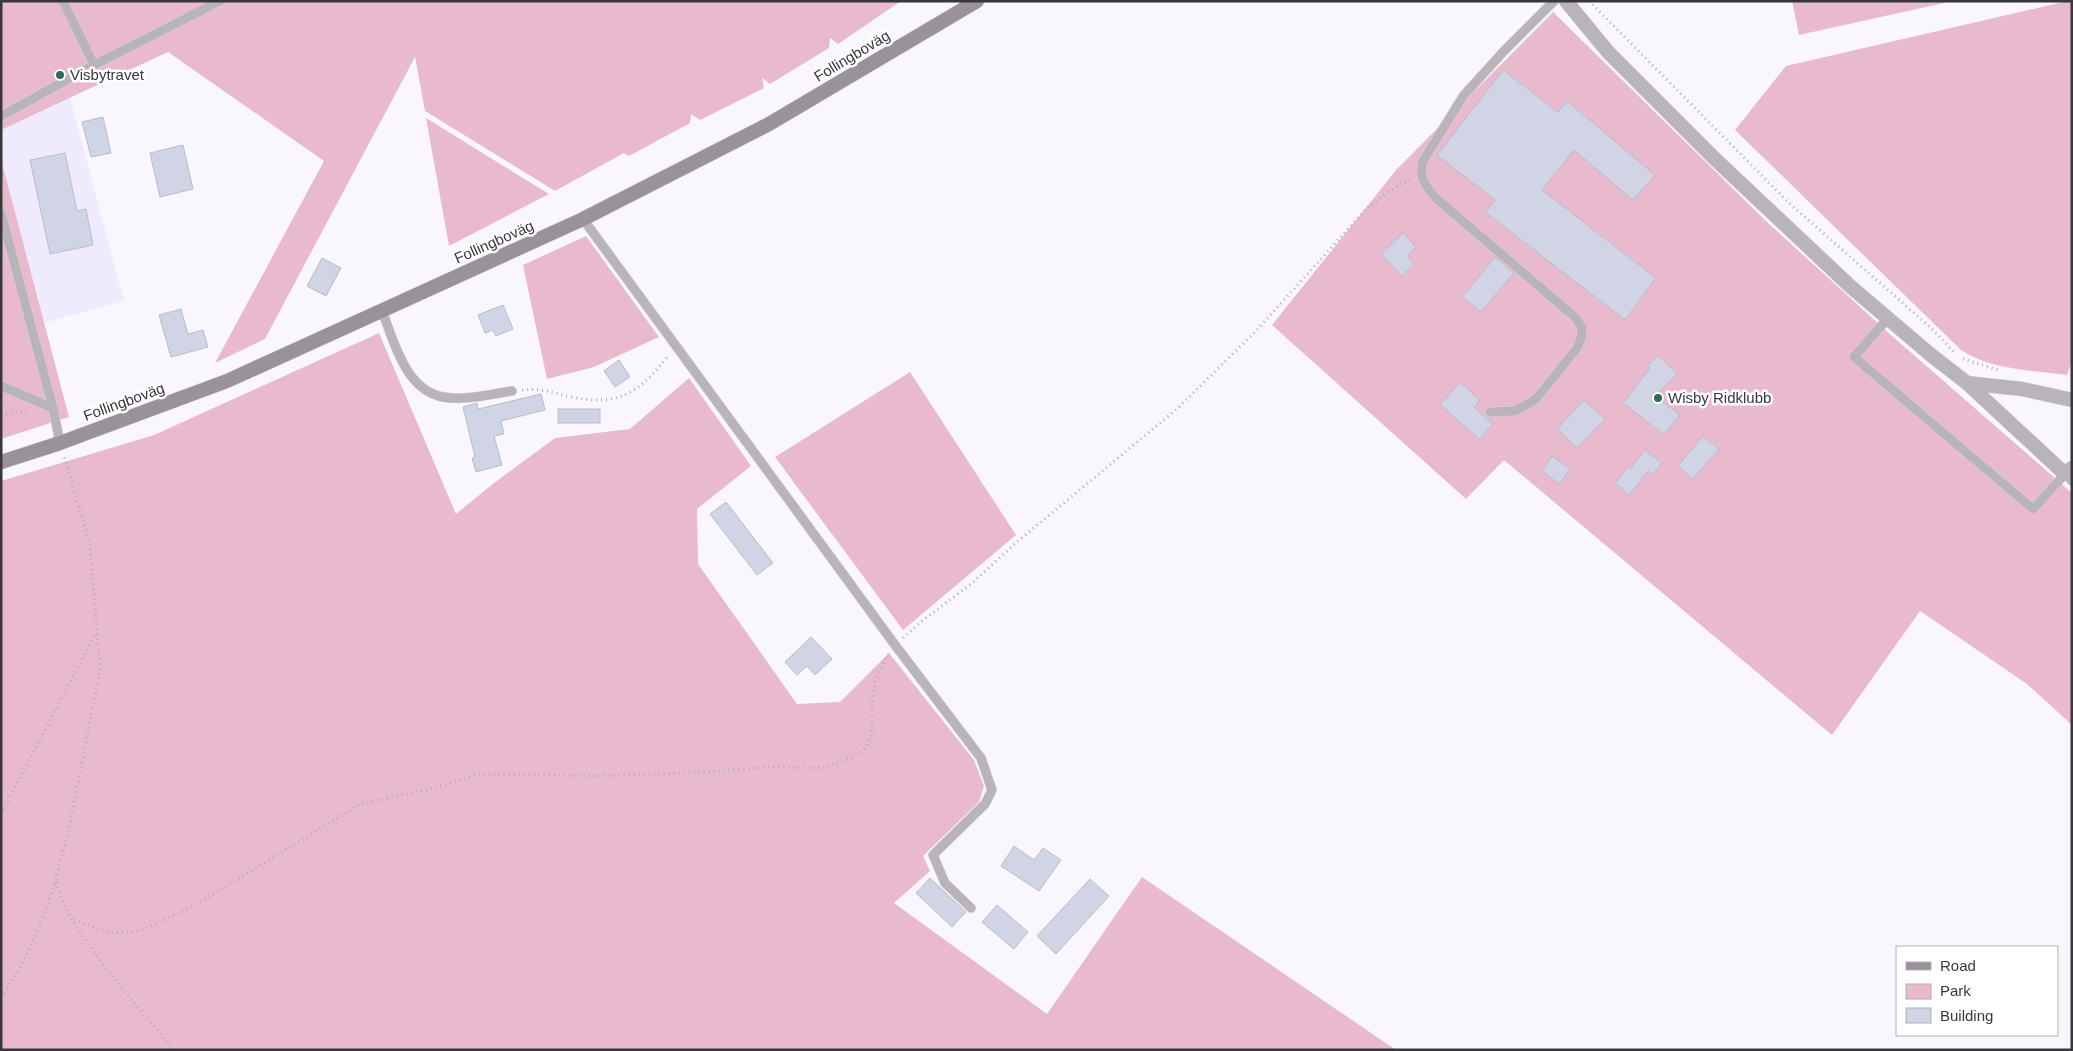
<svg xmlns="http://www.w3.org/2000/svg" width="2073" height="1051" font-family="Arial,sans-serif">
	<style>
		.built { fill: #f0eafd }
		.green { fill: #e9b9ce }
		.building { fill: #d0d4e4; stroke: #b8bccb }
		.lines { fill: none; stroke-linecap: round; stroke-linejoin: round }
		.service-casing { stroke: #d6d4db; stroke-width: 10 }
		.minor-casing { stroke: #d6d4db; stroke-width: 15 }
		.secondary-casing { stroke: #d6d4db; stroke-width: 15 }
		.path { stroke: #b0aeb5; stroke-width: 3; stroke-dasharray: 1 4; stroke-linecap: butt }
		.service { stroke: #b9b4b9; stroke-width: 9 }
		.minor { stroke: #b9b4b9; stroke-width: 14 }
		.secondary { stroke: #9a929a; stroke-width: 14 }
		.poi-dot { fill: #2c6b58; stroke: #fff; stroke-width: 2 }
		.labels { text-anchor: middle; stroke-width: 5; stroke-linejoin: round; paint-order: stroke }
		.street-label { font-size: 15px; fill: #39373e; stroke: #fff }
		.poi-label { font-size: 15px; fill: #39373e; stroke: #fff; text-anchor: start }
	</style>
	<rect width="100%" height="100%" fill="#f9f7fd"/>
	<path class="built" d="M70 98 124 301 44 323 1 159V130Z"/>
	<path class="green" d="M1 1H901L838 44 830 38 829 48 770 84 762 78 764 88 700 120 691 114 690 123 629 156 624 153 555 191 425 111 415 57 265 339 215 363 324 161 168 52 1 130Z
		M1792 1H1953L1799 35Z
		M2068 1H2072V360L2067 375C2032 370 1990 370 1961 350L1735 130 1786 66Z
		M1553 12 1766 221 1892 336 2072 493V725L2027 684 1920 611 1832 735 1504 460 1466 499 1272 325 1397 169Z
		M426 118 549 194 449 246Z
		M1 159 69 417 1 439Z
		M586 236 659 337 594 367 547 379 523 265Z
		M379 333 456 514 494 483 555 438 630 429 689 378 751 466 697 509 698 564 797 704 840 702 889 653 974 760 984 786 979 802 923 856 930 871 894 903 1047 1014 1142 877 1396 1050H1V481L154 435Z
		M910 372 1016 535 903 630 775 457Z"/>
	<path class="building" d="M1503 70 1558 112 1567 101 1655 175 1633 200 1574 150 1542 190 1656 278 1625 320 1485 212 1495 200 1437 155Z
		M103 117 111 153 91 157 82 122Z
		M183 145 193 189 160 197 150 153Z
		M65 153 77 211 86 209 93 245 50 254 30 160Z
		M1403 233 1416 247 1407 256 1414 264 1402 276 1381 254Z
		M1495 257 1514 273 1481 312 1462 297Z
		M322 258 341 268 326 296 307 286Z
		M503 305 513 329 496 336 493 330 485 333 478 315Z
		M181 309 188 334 203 330 208 347 171 357 159 315Z
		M1658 355 1677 374 1655 396 1680 415 1664 435 1623 403 1650 368 1647 366Z
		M619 360 630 377 615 387 604 371Z
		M1460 382 1480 400 1474 407 1493 424 1479 439 1440 405Z
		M541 394 545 410 501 421 504 434 494 436 502 465 476 472 472 458 475 457 463 407 477 403 478 409Z
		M1584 400 1605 419 1577 448 1557 429Z
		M558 409H600V423H558Z
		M1703 436 1719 449 1693 479 1678 466Z
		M1645 450 1662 463 1653 475 1648 471 1629 496 1615 483 1628 467 1630 469Z
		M1552 456 1570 469 1559 484 1542 471Z
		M726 502 773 563 757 575 710 514Z
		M811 637 832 659 815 675 807 666 797 675 785 662Z
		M1014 846 1034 860 1043 848 1061 860 1039 891 1001 866Z
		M930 878 966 912 952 927 916 893Z
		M1090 879 1109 896 1056 954 1037 936Z
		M997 905 1028 932 1014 949 982 922Z"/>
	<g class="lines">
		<defs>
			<path id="service" d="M63 1 94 65
				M1 116 94 65 220 1
				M1 213 53 408 60 443
				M583 219 895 645 981 758 992 790 985 804 933 855 945 883 971 908
				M382 311C394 341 405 390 443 397 465 401 491 394 512 391
				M1888 318 1854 357 2033 509 2065 474 2072 481
				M1 386 53 408
				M1490 412 1515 411 1536 399 1577 348 1581 338 1582 328 1575 317 1437 199C1426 187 1418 177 1423 161L1464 95 1504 51 1554 1"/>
			<path id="minor" d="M1566 1 1608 52 1715 159 1851 287 1931 355 1967 383 2065 474 2072 468
				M1967 383 2022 389 2072 400"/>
			<path id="secondary" d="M1 462 60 443 227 381 583 219 769 124 977 1"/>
		</defs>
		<use href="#service" class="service-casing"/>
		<use href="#minor" class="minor-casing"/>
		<use href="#secondary" class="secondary-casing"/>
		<path class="path" d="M1589 1 1789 203 1930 327 1954 352
			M1963 359 1998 370
			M522 390C545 388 551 393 572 397 619 407 640 392 668 356
			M1 415 27 411
			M903 638 922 621 971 584 1018 541 1177 409 1257 330 1366 209 1388 192 1410 179
			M1 814 96 633
			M56 882C59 890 61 899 65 907 92 957 137 1006 174 1050
			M74 920 112 933 140 931 199 903 360 804 426 790 480 774 599 776 706 772 769 767 823 768 852 757 866 748 872 733V701L876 679 888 654
			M1 997 16 975 35 937 53 890 70 824 100 669 90 544 64 456"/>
		<use href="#service" class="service"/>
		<use href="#minor" class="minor"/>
		<use href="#secondary" class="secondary"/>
	</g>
	<g class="poi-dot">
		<circle cx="60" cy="75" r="5"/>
		<circle cx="1658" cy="398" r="5"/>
	</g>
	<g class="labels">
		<g class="street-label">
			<text transform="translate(852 56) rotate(-31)" y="5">Follingboväg</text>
			<text transform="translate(494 242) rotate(-24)" y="5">Follingboväg</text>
			<text transform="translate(124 402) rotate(-20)" y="5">Follingboväg</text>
		</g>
		<g class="poi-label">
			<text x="70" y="80">Visbytravet</text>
			<text x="1668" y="403">Wisby Ridklubb</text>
		</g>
	</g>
	<rect width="2073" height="1051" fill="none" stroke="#39373e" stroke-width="5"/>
	<rect x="1896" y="946" width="162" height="90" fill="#ffffff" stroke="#b0afb2"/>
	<rect x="1906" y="962" width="25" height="8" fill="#9a929a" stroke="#b0afb2"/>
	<text x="1940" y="971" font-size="15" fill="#39373e">Road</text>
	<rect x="1906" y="984" width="25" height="15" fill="#e9b9ce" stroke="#b0afb2"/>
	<text x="1940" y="996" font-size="15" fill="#39373e">Park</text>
	<rect x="1906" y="1008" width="25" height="15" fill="#d0d4e4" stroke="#b0afb2"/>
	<text x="1940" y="1021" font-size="15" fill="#39373e">Building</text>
</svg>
